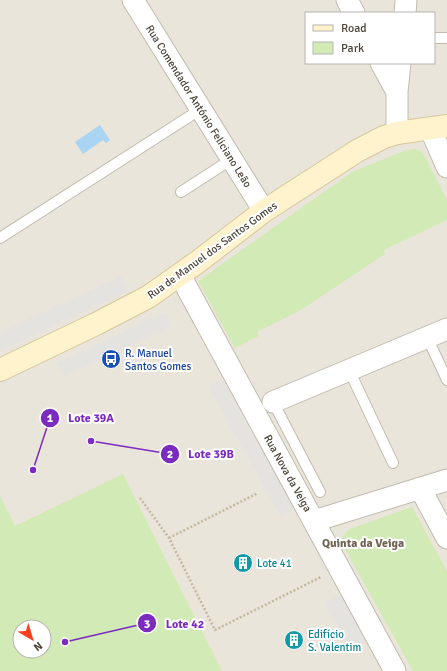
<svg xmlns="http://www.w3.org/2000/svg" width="447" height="671" font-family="Signika,sans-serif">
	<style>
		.residential { fill: #eae5da; fill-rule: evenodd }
		.green { fill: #d2eab5; fill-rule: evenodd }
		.parking { fill: #e5e3e0 }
		.water { fill: #a9d4f2 }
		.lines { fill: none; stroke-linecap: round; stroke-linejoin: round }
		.lane-casing { stroke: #c2bbae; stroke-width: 12 }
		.street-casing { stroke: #c2bbae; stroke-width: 23 }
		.secondary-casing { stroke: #d6c79b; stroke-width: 24 }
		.path { stroke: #c4b79f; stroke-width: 2.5; stroke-dasharray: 2 2; stroke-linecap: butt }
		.lane { stroke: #fff; stroke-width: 10 }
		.street { stroke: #fff; stroke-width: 21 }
		.secondary { stroke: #fff3cd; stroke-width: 22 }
		.labels { text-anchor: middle; stroke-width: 4; stroke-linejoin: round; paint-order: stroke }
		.street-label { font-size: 11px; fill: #4b4439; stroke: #fff }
		.transit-label { font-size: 11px; fill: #164399; stroke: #fff; text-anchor: start }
		.culture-label { font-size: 11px; fill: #0d838f; stroke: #fff; text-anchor: start }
		.neighbourhood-label { font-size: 12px; font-weight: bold; fill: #6e6250; stroke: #fff }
		.leader { fill: none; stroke: #7b2cbf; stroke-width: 1.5 }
		.callout-dot { fill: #7b2cbf; stroke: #fff; stroke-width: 1.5 }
		.mark-label { font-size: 12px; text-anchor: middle; font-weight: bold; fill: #fff }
		.callout-label { font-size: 12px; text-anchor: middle; font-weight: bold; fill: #7b2cbf; stroke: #fff; stroke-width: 4; stroke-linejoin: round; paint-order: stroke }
	</style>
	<rect width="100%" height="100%" fill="#f6f3ec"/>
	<path class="residential" d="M0 0H447V671H0ZM306 13H434V63H306ZM20 627H44V651H20Z"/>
	<path class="green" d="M415 149 421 151 423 153 447 200V220L384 250 385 254 301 310 257 332 259 336 235 348 198 281 352 172 404 151Z
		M123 474 222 671H0V496L15 526ZM20 627H44V651H20Z
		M412 507 447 571V671H413L341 542 343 536 349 529Z"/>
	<path class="parking" d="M121 276 128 291 0 351V332Z
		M166 312 172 326 63 377 57 363Z
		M222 379 294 509 281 517 208 386Z
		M341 594 366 642 349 651 324 603Z"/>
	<path class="water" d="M100 125 110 140 106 143 103 140 83 154 75 142Z"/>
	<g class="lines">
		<defs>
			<path id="lane" d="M434 38H447
				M181 192 232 159
				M0 238 201 109
				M427 337 447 380
				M349 370 393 463
				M273 402 320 492"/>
			<path id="street" d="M133 0 264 211
				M347 0 354 13
				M405 13 406 0
				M381 63 397 92
				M430 128 447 167
				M397 133V92L400 63
				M180 275 395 671
				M273 402 447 329
				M420 488 447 538
				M314 521 447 480"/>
			<path id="secondary" d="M0 370 96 324 148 297 199 261 264 211 357 151 384 137 397 133 447 126"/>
		</defs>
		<use href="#lane" class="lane-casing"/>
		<use href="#street" class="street-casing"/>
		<use href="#secondary" class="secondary-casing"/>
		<path class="path" d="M140 498 169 538 215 630 321 577
			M169 538 258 493"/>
		<use href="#lane" class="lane"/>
		<use href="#street" class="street"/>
		<use href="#secondary" class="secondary"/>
	</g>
	<defs>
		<symbol id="bus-disc" viewBox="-11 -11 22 22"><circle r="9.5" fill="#1a4fb4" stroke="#fff"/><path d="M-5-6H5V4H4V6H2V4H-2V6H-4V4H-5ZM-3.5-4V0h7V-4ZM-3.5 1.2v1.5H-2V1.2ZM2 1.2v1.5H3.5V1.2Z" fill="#fff"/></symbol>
		<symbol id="building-disc" viewBox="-11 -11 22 22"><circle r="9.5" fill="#0f9aa8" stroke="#fff"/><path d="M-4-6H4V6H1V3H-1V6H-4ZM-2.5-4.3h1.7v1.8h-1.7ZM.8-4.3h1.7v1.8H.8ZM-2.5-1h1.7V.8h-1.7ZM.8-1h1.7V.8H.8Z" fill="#fff"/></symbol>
	</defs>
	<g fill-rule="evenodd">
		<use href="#bus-disc" x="100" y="348" width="22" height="22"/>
		<use href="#building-disc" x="232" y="552" width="22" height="22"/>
		<use href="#building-disc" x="283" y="629" width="22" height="22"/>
	</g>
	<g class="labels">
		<g class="street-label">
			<text transform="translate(199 106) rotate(58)" y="4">Rua Comendador António Feliciano Leão</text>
			<text transform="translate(212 250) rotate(-36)" y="4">Rua de Manuel dos Santos Gomes</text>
			<text transform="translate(288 473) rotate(61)" y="4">Rua Nova da Veiga</text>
		</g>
		<g class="transit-label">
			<text x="125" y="357">R. Manuel<tspan x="125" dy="13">Santos Gomes</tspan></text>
		</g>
		<g class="culture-label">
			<text x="257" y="567">Lote 41</text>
			<text x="308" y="638">Edifício<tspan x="308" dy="13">S. Valentim</tspan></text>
		</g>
		<g class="neighbourhood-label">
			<text x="363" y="547">Quinta da Veiga</text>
		</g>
	</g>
	<path class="leader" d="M33 470L50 418M91 441L170 454M65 642L147 623"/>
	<g class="callout-dot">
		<circle cx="33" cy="470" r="4"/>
		<circle cx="91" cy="441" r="4"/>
		<circle cx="65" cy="642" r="4"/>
		<circle cx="50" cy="418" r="10"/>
		<circle cx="170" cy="454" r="10"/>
		<circle cx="147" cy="623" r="10"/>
	</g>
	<g class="mark-label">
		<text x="50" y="422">1</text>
		<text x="170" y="458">2</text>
		<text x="147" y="628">3</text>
	</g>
	<g class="callout-label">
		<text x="91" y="422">Lote 39A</text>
		<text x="211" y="458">Lote 39B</text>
		<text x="185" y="628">Lote 42</text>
	</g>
	<rect x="305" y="12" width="130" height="52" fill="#ffffff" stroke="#b7b4b0"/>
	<rect x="313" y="25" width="20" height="6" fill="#fff3cd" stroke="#b7b4b0"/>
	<text x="341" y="32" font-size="12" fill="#4b4439">Road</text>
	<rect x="313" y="42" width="20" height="12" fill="#d2eab5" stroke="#b7b4b0"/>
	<text x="341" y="52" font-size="12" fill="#4b4439">Park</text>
	<g transform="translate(32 639) rotate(142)"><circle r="19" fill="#ffffff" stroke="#b7b4b0"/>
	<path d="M0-3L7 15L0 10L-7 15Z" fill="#fc3f1d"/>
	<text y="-6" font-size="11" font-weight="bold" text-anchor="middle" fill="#4b4439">N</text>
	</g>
</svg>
